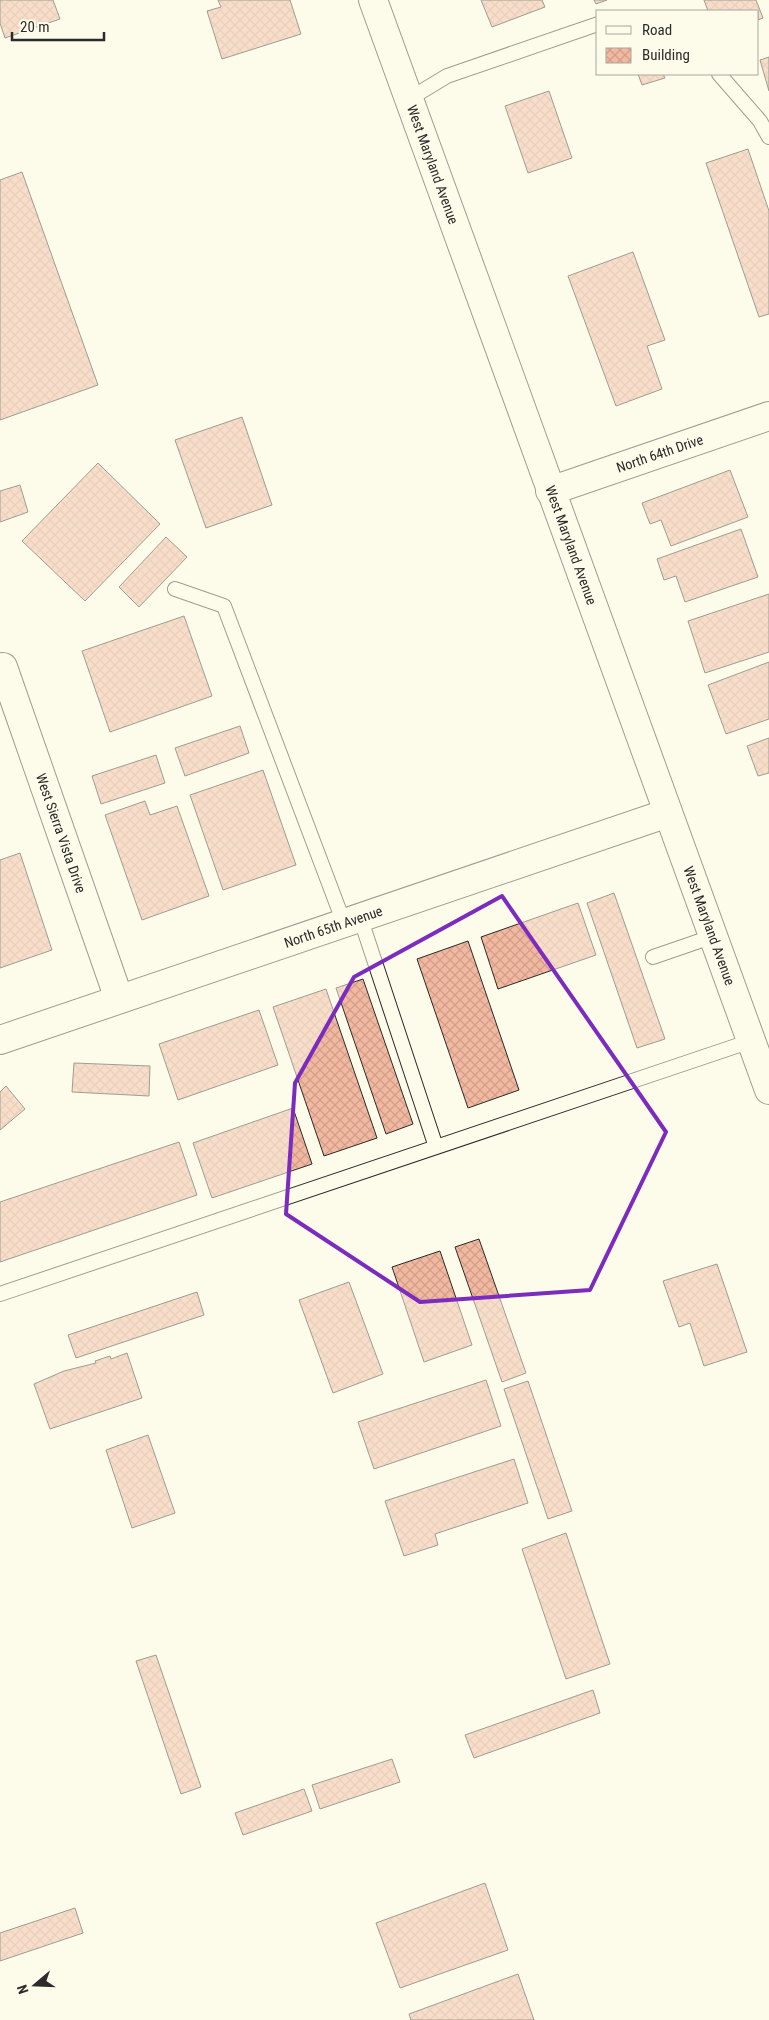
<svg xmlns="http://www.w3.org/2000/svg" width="769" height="2020" font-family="'Roboto Condensed',sans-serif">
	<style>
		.building { fill: url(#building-cross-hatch); stroke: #2b2b2b }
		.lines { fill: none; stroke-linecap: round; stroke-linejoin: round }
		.service-casing { stroke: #2b2b2b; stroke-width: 16 }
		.minor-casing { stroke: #2b2b2b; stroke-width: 30 }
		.tertiary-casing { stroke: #2b2b2b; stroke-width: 30 }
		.service { stroke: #fdfbea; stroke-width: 14 }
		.minor { stroke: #fdfbea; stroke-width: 28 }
		.tertiary { stroke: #fdfbea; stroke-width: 28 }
		.marked { fill: none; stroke: #7b2cbf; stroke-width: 4; stroke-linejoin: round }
		.labels { text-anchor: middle; stroke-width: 4; stroke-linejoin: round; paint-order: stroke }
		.street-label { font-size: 14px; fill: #2b2b2b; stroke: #fdfbea }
	</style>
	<defs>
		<pattern id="building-cross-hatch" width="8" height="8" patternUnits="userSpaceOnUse" patternTransform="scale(1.25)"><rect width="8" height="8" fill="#f2b8a0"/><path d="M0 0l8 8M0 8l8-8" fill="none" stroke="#d09e8a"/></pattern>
	</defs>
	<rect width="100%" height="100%" fill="#fdfbea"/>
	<path class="building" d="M0 0H53L60 19 5 38 0 23Z
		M218 0H290L301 34 222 59 207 11 221 7Z
		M481 0H542L545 7 492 27Z
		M594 0H607L596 4Z
		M704 0H756L763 18 758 20V11H708Z
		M769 57V91L760 60Z
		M638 74H663L665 78 642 85Z
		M549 91 572 158 528 173 505 106Z
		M748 149 769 211V314L759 317 706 163Z
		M22 172 98 385 0 420V180Z
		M633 252 665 340 647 346 662 389 616 406 568 276Z
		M242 417 272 505 206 528 175 440Z
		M98 463 160 524 85 601 22 541Z
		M730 470 748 517 671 546 661 520 650 524 642 503Z
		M20 485 28 512 0 522V491Z
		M741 529 758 577 685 602 676 576 664 580 657 559Z
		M166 537 187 557 139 607 119 587Z
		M769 594V652L705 673 688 621Z
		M184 616 212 696 110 732 82 651Z
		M769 662V719L726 734 708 685Z
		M240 726 249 753 185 776 175 748Z
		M769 738V773L758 776 747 746Z
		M156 755 165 783 101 804 92 776Z
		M263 770 296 865 223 890 190 795Z
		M145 801 150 815 177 806 209 896 142 920 105 815Z
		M20 853 52 950 0 968V860Z
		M614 893 665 1039 637 1048 587 903Z
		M578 903 596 955 498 989 481 937Z
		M468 941 519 1090 468 1108 417 959Z
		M363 979 413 1124 386 1134 336 988Z
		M326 989 377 1138 324 1156 273 1007Z
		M259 1010 278 1065 178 1100 159 1044Z
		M74 1063 150 1066 149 1096 72 1092Z
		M6 1086 25 1109 0 1130V1092Z
		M293 1108 312 1164 212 1198 193 1143Z
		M179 1142 197 1195 0 1262V1202Z
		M479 1239 526 1373 502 1382 455 1247Z
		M440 1251 472 1345 424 1362 392 1267Z
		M717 1264 747 1352 704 1366 690 1323 679 1327 663 1281Z
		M349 1282 383 1374 333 1393 299 1300Z
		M197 1292 204 1315 76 1358 68 1335Z
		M127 1353 142 1398 50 1429 34 1384 64 1371 96 1363 95 1361 110 1356 111 1359Z
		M486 1380 501 1426 374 1469 358 1422Z
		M528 1381 572 1511 548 1519 504 1389Z
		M148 1435 175 1513 132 1528 106 1450Z
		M514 1459 528 1503 435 1534 438 1545 404 1556 385 1501Z
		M566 1533 610 1664 566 1679 522 1549Z
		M156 1655 201 1787 181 1794 136 1661Z
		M593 1690 600 1713 474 1758 465 1735Z
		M392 1759 400 1782 320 1809 312 1785Z
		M304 1789 312 1811 243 1835 235 1813Z
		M485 1883 508 1950 400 1988 376 1923Z
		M75 1908 83 1933 0 1961V1933Z
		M518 1974 534 2020H411L409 2014Z"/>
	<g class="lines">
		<defs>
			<path id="service" d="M719 74 760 121 769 137
				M409 99 447 76 598 24
				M175 589 224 606 344 923
				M360 917 436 1147
				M653 957 714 936
				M0 1294 751 1041"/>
			<g id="minor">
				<path id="s1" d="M550 491 769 416"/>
				<path id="s2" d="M3 667 119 999"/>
				<path id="s3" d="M0 1040 668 813"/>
			</g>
			<g id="tertiary">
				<path id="s4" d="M373 0 769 1090"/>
			</g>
		</defs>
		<use href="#service" class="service-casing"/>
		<use href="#minor" class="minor-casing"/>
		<use href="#tertiary" class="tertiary-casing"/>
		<use href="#service" class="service"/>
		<use href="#minor" class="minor"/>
		<use href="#tertiary" class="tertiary"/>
	</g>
	<path d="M0 0H769V2020H0ZM502 896 666 1132 590 1290 420 1302 286 1214 295 1083 354 977Z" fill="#fdfbea" fill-opacity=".55" fill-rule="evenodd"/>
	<path class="marked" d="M502 896 666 1132 590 1290 420 1302 286 1214 295 1083 354 977Z"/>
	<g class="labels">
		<g class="street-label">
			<text dy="5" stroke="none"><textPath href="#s4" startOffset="175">West Maryland Avenue</textPath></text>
			<text dy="5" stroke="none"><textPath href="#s1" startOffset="116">North 64th Drive</textPath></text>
			<text dy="5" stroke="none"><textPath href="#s4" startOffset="580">West Maryland Avenue</textPath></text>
			<text dy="5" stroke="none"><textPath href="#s2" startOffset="176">West Sierra Vista Drive</textPath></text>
			<text dy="5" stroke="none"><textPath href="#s4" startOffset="985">West Maryland Avenue</textPath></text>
			<text dy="5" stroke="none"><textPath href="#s3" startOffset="352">North 65th Avenue</textPath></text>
		</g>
	</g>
	<rect x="596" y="10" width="162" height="65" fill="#fdfbea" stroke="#a9a89e"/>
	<rect x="606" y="26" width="25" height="8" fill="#fdfbea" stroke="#a9a89e"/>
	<text x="642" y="35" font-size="15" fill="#2b2b2b">Road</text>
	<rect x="606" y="48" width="25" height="15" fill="url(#building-cross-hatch)" stroke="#a9a89e"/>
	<text x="642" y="60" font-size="15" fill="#2b2b2b">Building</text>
	<g transform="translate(35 1985) rotate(251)" stroke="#fdfbea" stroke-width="4" paint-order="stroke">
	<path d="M0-4L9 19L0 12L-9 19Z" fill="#2b2b2b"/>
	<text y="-8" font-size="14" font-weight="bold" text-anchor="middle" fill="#2b2b2b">N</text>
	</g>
	<path d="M12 32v8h92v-8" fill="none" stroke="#2b2b2b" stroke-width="2.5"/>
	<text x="20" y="32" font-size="15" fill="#2b2b2b" stroke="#fdfbea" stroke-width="4" paint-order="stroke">20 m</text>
</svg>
